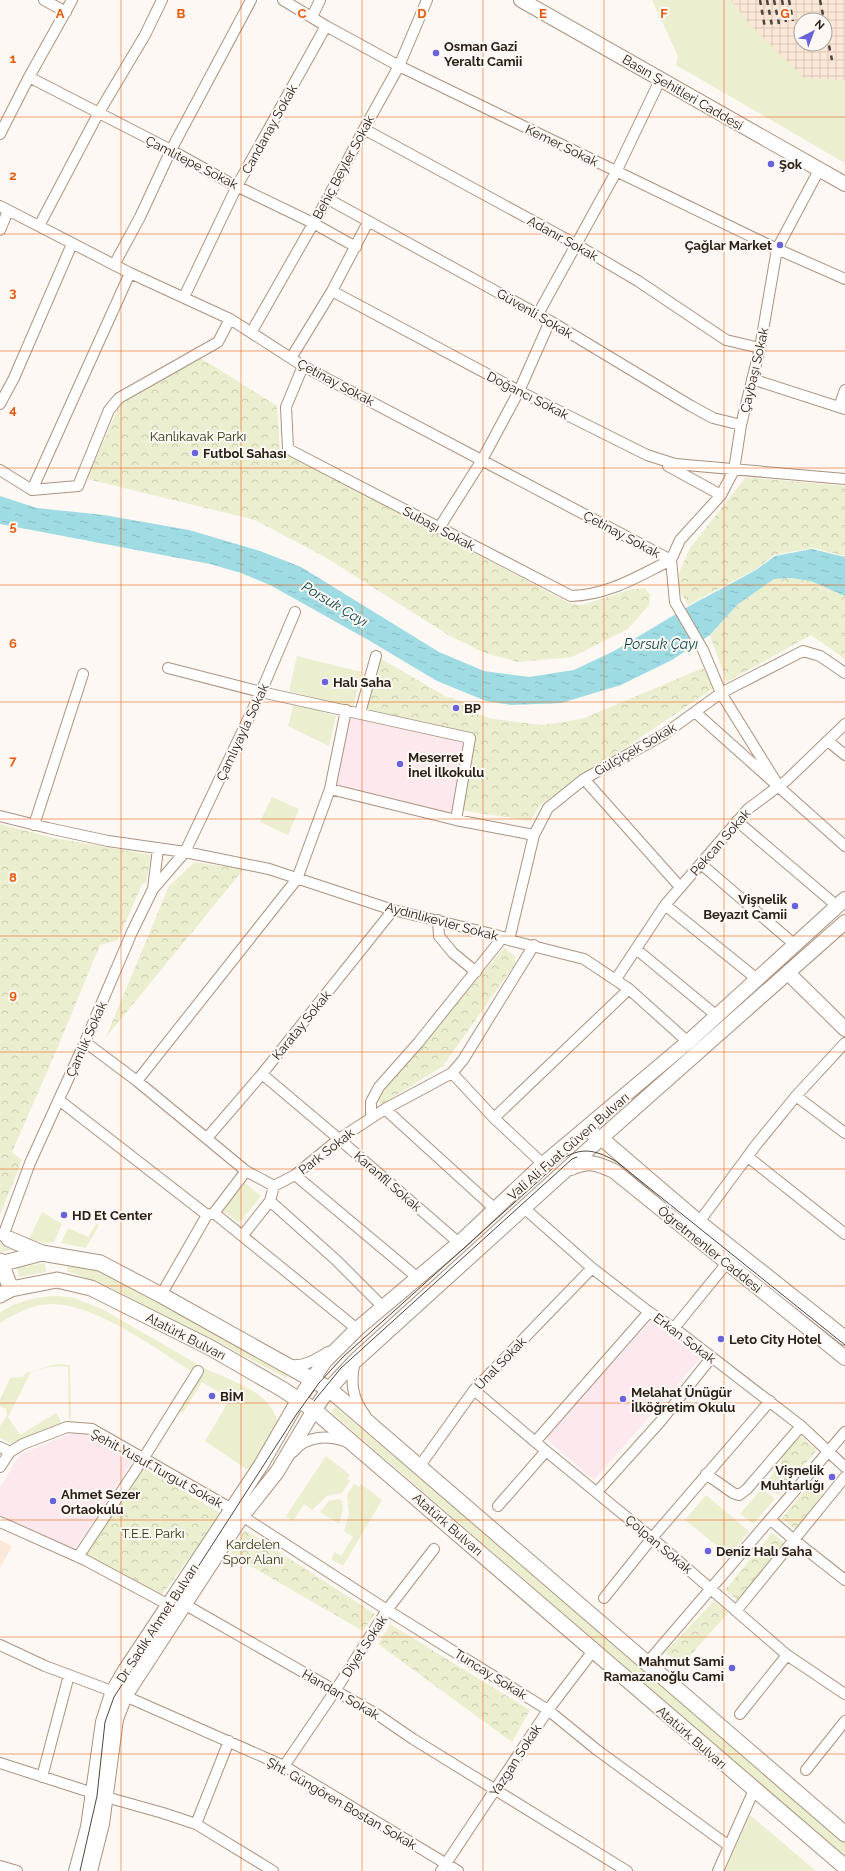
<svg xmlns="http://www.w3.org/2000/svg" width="845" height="1871" font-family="Raleway,sans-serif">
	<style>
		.industrial { fill: url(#industrial-grid); fill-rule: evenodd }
		.education { fill: #fde8ee }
		.built { fill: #fce8d8 }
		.grass { fill: #ebeecf }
		.park { fill: url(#park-crowns) }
		.water { fill: url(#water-ripples) }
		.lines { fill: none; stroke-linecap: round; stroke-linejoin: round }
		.minor-casing { stroke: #ac937f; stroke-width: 12 }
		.secondary-casing { stroke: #ac937f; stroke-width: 16 }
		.primary-casing { stroke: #ac937f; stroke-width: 17 }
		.minor { stroke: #fff; stroke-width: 10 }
		.secondary { stroke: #fff; stroke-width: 14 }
		.primary { stroke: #fff; stroke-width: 15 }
		.tram { stroke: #4d443d; stroke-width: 1 }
		.rail { stroke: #4d443d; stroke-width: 2.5; stroke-dasharray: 5 5; stroke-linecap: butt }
		.grid { fill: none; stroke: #e8590c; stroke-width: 1; stroke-opacity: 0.55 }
		.poi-dot { fill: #6862db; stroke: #fdf8f3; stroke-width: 1.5 }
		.labels { text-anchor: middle; stroke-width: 4; stroke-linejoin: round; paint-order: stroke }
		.poi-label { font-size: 13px; font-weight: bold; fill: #2a2018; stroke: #fdf8f3; text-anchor: start }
		.street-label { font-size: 13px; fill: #2a2018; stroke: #fdf8f3 }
		.park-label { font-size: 13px; fill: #333510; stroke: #fdf8f3 }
		.water-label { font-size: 14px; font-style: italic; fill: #043f46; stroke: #fdf8f3 }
		.grid-label { font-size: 13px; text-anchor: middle; font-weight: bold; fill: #e8590c; stroke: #fdf8f3; stroke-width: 4; stroke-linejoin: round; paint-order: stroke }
	</style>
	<defs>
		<pattern id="industrial-grid" width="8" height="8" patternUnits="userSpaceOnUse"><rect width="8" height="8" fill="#fce8d8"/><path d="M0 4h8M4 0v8" fill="none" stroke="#d8c7b9"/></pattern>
		<pattern id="park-crowns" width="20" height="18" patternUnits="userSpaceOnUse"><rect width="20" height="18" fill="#ebeecf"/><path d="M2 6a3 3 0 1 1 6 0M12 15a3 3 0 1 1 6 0" fill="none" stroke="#caccb1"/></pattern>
		<pattern id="water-ripples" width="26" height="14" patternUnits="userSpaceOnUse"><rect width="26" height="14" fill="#9edbe3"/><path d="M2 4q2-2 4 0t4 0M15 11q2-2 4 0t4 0" fill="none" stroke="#88bcc2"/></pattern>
	</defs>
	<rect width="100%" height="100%" fill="#fdf8f3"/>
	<path class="industrial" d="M671 0H845V123ZM801 20H825V44H801Z"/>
	<path class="education" d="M346 710 470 738 456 820 330 789Z
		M651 1321 700 1359 594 1480 545 1438Z
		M78 1433 89 1435 132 1462 74 1550 0 1515V1488L18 1457 23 1453 69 1434Z"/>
	<path class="built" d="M0 1540 12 1546 0 1568Z"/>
	<path class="grass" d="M652 0H731L750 25 804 78 845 80V163L676 65 678 56Z
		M297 656 362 672 353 708 289 691Z
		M294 703 336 716 329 746 288 726Z
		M272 797 299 809 288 835 260 822Z
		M244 1182 261 1196 239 1223 222 1210Z
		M42 1212 62 1224 54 1242 44 1243 29 1239Z
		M96 1224 99 1225 86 1248 61 1243 68 1228 88 1237Z
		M0 1243 13 1250 1 1252Z
		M45 1263 46 1272 19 1277 17 1268Z
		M68 1263 100 1270 114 1277 288 1374 286 1378 212 1339 181 1326 110 1287 67 1271Z
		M59 1296 74 1298 102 1309 197 1364 193 1372C154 1348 97 1304 51 1304 34 1304 14 1314 0 1323V1312C19 1301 37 1296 59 1296Z
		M57 1364 70 1365 71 1420H69L68 1367C55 1365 44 1368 31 1372L8 1417 20 1435 56 1413 62 1423 11 1443 0 1438V1426L7 1415 6 1409 0 1406V1400L10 1378 23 1377 26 1373Z
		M204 1368C231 1381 274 1392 278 1426L251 1472 205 1441 230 1399 202 1382 183 1413 178 1411Z
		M335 1407 488 1536 845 1842V1857L331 1412Z
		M326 1456 350 1475 347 1479 350 1481 342 1493 327 1496 312 1510 304 1504 293 1521 286 1516Z
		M354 1484 359 1487 361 1484 382 1500 343 1566 331 1559 335 1552 341 1556 353 1537 344 1531 349 1514 347 1495Z
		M762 1488 775 1499 753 1524 740 1514Z
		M706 1495 749 1531 729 1556 685 1520Z
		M338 1499 342 1501 343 1509 339 1524 320 1512 329 1501Z
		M750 1815 816 1871H725Z"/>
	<path class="park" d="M199 357 277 406 280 450 569 603 583 605 629 590 645 588 650 595 649 605 628 629 572 657 518 662 485 653 450 636 325 557 255 520 87 479 120 404Z
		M746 477 845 486V556L812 548 774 555 756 569 688 605 679 590V573L690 548Z
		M791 578 811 581 845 596V659L811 635 727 682 710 636 737 605 774 579Z
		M376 656 445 696 478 707 477 714 493 719 542 725 582 719 703 668 714 688 540 805 530 821 461 810 474 733 361 708Z
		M0 824 54 838 151 855 146 883 142 884 118 940 100 945 57 1049 12 1152 22 1160 0 1215Z
		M195 862 243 870 106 1037 169 886Z
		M504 948 515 956V964L443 1066 387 1101 380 1104 378 1100 380 1095Z
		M799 1435 817 1450 778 1495 765 1484 782 1462V1454Z
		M143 1468 222 1514 161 1596 85 1556Z
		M810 1484 823 1495 795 1529 782 1518Z
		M245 1530 375 1614 363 1631 230 1554Z
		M772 1533 785 1544 738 1601 725 1590Z
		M714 1601 728 1613 681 1666 665 1652Z
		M390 1624 530 1710 512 1742 378 1644Z"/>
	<path class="water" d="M0 496 37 508 104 515 189 530 260 551 301 567 439 652 484 671 529 677 574 670 614 651 691 605 756 570 775 556 812 549 845 557V596L811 581 791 578 774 579 737 605 710 635 672 660 621 685 561 703 511 705 486 701 437 681 370 641 270 585 241 573 210 564 0 524Z"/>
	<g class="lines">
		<defs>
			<path id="minor" d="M44 0 66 12
				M283 0 326 26 399 66 777 249 845 279
				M312 17 320 0
				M29 77 171 150 230 183 313 223 356 247
				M364 129 577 245 638 281 726 340 760 348
				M0 134 29 77 72 0
				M328 199 550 321 691 406 713 418 741 425
				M0 206 130 273 230 319 303 366 671 560
				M39 226 98 114 145 35 162 0
				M0 230 8 211
				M114 265 140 217 171 150 251 0
				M332 291 519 391 647 455 675 464 845 479
				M184 297 237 186 326 26
				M538 314 616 172 661 78
				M252 331 325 203 364 129 399 66 427 0
				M291 358 332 291 368 222
				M303 366 286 407 288 449 571 596C609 595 638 576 671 560
				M752 379 845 409
				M0 404 14 378 72 244
				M839 407 845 390
				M668 466 721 495
				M0 470 32 490
				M32 490 78 486 109 410 119 398 218 342 230 319
				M32 490 130 273
				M439 528 482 460 519 391 550 321
				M168 668 261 692 470 738 456 820
				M695 712 845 846
				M360 713 376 656
				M828 741 845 755
				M584 779 680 887
				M778 785 721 693 703 650 675 602 671 560 680 540 721 495 734 470 741 425 760 348 777 249 819 170
				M330 789 456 820 534 835
				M0 816 48 828 108 841 185 852 269 869 393 910 496 935 509 940 584 959 629 989 688 1042
				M737 821 837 906
				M34 825 83 674
				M701 864 794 944
				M153 889 158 849
				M665 905 757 979
				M438 920 439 936 453 953 476 972
				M509 940 534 835 548 808 584 779 663 735 721 693 803 651 820 656 845 673
				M636 949 717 1016
				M616 979 665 905 748 809 787 780 845 724
				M85 1042 137 1081 246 1171 274 1186 295 1175 339 1139 385 1109 452 1073 463 1060 534 945
				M452 1073 494 1118 543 1164
				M262 1074 339 1139 459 1243
				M137 1081 297 879 330 789 346 710
				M796 1096 845 1133
				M59 1100 207 1215
				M385 1109 496 1210
				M371 1118V1102L379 1087 418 1043 503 937
				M494 1118 629 989
				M207 1138 262 1074 393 910
				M748 1157 845 1234
				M295 1175 418 1278
				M274 1186 270 1201 336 1260 383 1307
				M524 1208 592 1268 649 1312 674 1328 801 1426 845 1467
				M214 1213 357 1329
				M699 1222 756 1145 796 1096 845 1043
				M243 1235 270 1201
				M3 1236 30 1163 85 1042 132 932 153 889 185 852 261 692 295 612
				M161 1295 207 1215 214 1213 246 1171
				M674 1328 727 1263
				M355 1361C350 1382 352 1398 365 1415
				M288 1364C301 1369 317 1359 328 1352
				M474 1390 546 1451 652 1538 787 1655 845 1694
				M535 1442 649 1312
				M0 1447 10 1452
				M293 1452C306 1435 329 1435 347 1442
				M0 1467 10 1452 23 1444 67 1427 92 1429 232 1509
				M419 1467 474 1390 592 1268
				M706 1474 733 1493 739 1495 747 1489 801 1426
				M597 1492 660 1422 711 1358
				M498 1506 546 1451
				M242 1516 387 1610 548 1710 597 1750 729 1846
				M771 1520 794 1540 845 1580
				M0 1522 85 1560 169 1605
				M78 1557 143 1459 198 1371
				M604 1598 652 1538 770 1401
				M184 1604 378 1715 413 1739 627 1871
				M736 1611 845 1477
				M0 1645 45 1666 125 1696 284 1766 458 1871
				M647 1663 845 1432
				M740 1714 787 1655
				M0 1763 93 1793
				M284 1766 335 1691 387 1610 434 1549
				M806 1770 845 1721
				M42 1777 69 1675
				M106 1797 163 1813 196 1824 273 1871
				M196 1824 229 1741
				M0 1866 17 1871
				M441 1871 548 1710 593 1651
				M718 1871 754 1790"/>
			<path id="secondary" d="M521 0 845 184
				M789 974 845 1029
				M594 1135 601 1138 699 1222 845 1338
				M571 1168C590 1160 596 1163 614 1171L845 1358
				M76 1871 88 1827 103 1722 113 1691 124 1672 261 1465 299 1399 325 1361 357 1329 459 1243 543 1164 688 1042 845 899
				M90 1871 102 1824 116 1719 125 1696 242 1516 277 1472 314 1410 329 1389 355 1361 601 1138 845 922"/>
			<path id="primary" d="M9 1239 42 1253
				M0 1261 11 1289
				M0 1264 42 1253 100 1263 161 1295 329 1389 845 1834
				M0 1295 11 1289 57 1280 91 1288 211 1348 282 1389 314 1410 845 1867"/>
		</defs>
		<use href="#minor" class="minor-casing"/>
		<use href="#secondary" class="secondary-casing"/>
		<use href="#primary" class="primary-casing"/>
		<use href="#minor" class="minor"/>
		<use href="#secondary" class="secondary"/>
		<use href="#primary" class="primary"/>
		<path class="tram" d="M314 1401 341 1368 572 1159 577 1157
			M80 1871 97 1796 105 1722 114 1697 296 1415 319 1383 343 1357 564 1158C583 1146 598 1151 617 1162L845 1345"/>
		<path class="rail" d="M760 0 765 28
			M767 0 772 26
			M774 0 779 24
			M782 0 786 22
			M789 0 793 21
			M820 0 824 20
			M825 26 832 60"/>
	</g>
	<path class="grid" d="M121 0V1871M241 0V1871M362 0V1871M483 0V1871M604 0V1871M724 0V1871M0 117H845M0 234H845M0 351H845M0 468H845M0 585H845M0 702H845M0 819H845M0 936H845M0 1052H845M0 1169H845M0 1286H845M0 1403H845M0 1520H845M0 1637H845M0 1754H845"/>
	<g class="poi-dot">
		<circle cx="436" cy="53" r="4"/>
		<circle cx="771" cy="164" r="4"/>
		<circle cx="780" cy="245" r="4"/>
		<circle cx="195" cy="453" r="4"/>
		<circle cx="325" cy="682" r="4"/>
		<circle cx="456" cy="708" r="4"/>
		<circle cx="400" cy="764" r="4"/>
		<circle cx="795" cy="906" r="4"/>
		<circle cx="64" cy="1215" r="4"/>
		<circle cx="721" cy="1339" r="4"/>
		<circle cx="212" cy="1396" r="4"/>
		<circle cx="623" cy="1399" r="4"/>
		<circle cx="832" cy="1477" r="4"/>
		<circle cx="53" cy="1501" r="4"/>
		<circle cx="708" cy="1551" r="4"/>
		<circle cx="732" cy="1668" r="4"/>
	</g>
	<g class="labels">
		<g class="poi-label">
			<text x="444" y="51">Osman Gazi<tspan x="444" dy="15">Yeraltı Camii</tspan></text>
			<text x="779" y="169">Şok</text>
			<text x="772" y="250" text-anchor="end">Çağlar Market</text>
			<text x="203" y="458">Futbol Sahası</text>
			<text x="333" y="687">Halı Saha</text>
			<text x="464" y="713">BP</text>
			<text x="408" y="762">Meserret<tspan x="408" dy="15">İnel İlkokulu</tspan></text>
			<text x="787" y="904" text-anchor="end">Vişnelik<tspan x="787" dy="15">Beyazıt Camii</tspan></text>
			<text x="72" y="1220">HD Et Center</text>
			<text x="729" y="1344">Leto City Hotel</text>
			<text x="631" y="1397">Melahat Ünügür<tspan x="631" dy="15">İlköğretim Okulu</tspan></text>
			<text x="220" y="1401">BİM</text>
			<text x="824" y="1475" text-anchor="end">Vişnelik<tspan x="824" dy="15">Muhtarlığı</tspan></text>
			<text x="61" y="1499">Ahmet Sezer<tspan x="61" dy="15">Ortaokulu</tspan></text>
			<text x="716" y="1556">Deniz Halı Saha</text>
			<text x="724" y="1666" text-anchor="end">Mahmut Sami<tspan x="724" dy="15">Ramazanoğlu Cami</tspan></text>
		</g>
		<g class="street-label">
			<text transform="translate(683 92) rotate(30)" y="5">Basın Şehitleri Caddesi</text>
			<text transform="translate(269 129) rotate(-61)" y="5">Candanay Sokak</text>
			<text transform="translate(562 145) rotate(26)" y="5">Kemer Sokak</text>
			<text transform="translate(192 162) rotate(27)" y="5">Çamlıtepe Sokak</text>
			<text transform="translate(343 167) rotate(-62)" y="5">Behiç Beyler Sokak</text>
			<text transform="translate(563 238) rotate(29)" y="5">Adanır Sokak</text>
			<text transform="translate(535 313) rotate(30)" y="5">Güvenli Sokak</text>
			<text transform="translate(754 370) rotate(-77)" y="5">Çaybaşı Sokak</text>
			<text transform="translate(336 382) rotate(28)" y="5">Çetinay Sokak</text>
			<text transform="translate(528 395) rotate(27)" y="5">Doğancı Sokak</text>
			<text transform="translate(439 528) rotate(28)" y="5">Subaşı Sokak</text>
			<text transform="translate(622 534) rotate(28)" y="5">Çetinay Sokak</text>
			<text transform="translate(242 732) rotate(-65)" y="5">Çamlıyayla Sokak</text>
			<text transform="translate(635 749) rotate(-30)" y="5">Gülçiçek Sokak</text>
			<text transform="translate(720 842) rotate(-49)" y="5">Pekcan Sokak</text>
			<text transform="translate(442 921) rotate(15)" y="5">Aydınlıkevler Sokak</text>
			<text transform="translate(301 1025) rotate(-51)" y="5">Karatay Sokak</text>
			<text transform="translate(86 1039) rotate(-66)" y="5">Çamlık Sokak</text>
			<text transform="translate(568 1146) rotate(-41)" y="5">Vali Ali Fuat Güven Bulvarı</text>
			<text transform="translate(326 1151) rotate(-38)" y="5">Park Sokak</text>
			<text transform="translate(388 1181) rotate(41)" y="5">Karanfil Sokak</text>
			<text transform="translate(710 1249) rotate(39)" y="5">Öğretmenler Caddesi</text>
			<text transform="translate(186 1336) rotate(27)" y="5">Atatürk Bulvarı</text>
			<text transform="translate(685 1338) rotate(37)" y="5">Erkan Sokak</text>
			<text transform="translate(500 1363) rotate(-46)" y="5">Ünal Sokak</text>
			<text transform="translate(157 1468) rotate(29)" y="5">Şehit Yusuf Turgut Sokak</text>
			<text transform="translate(448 1524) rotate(41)" y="5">Atatürk Bulvarı</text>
			<text transform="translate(659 1544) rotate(40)" y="5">Çolpan Sokak</text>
			<text transform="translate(157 1623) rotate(-57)" y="5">Dr. Sadık Ahmet Bulvarı</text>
			<text transform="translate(364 1646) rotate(-57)" y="5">Diyet Sokak</text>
			<text transform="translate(491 1674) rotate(32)" y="5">Tuncay Sokak</text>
			<text transform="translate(341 1694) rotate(30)" y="5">Handan Sokak</text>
			<text transform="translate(692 1737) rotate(41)" y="5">Atatürk Bulvarı</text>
			<text transform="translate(515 1760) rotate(-57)" y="5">Yazgan Sokak</text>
			<text transform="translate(342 1803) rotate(30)" y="5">Şht. Güngören Bostan Sokak</text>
		</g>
		<g class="park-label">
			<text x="198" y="441">Kanlıkavak Parkı</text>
			<text x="153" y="1538">T.E.E. Parkı</text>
			<text x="253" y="1549">Kardelen<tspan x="253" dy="15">Spor Alanı</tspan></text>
		</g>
		<g class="water-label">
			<text transform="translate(335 604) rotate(31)" y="5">Porsuk Çayı</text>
			<text x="661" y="649">Porsuk Çayı</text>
		</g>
	</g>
	<g class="grid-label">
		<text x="60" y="18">A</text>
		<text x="181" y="18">B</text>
		<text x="302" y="18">C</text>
		<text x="422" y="18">D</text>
		<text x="543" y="18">E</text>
		<text x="664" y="18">F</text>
		<text x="785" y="18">G</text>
		<text x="13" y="63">1</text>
		<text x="13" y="180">2</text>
		<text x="13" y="297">3</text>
		<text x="13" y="414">4</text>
		<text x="13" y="531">5</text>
		<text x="13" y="648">6</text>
		<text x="13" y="765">7</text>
		<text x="13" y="882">8</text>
		<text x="13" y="999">9</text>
	</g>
	<g transform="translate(813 32) rotate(42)"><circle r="19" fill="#fdf8f3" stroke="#a9a29b"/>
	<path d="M0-3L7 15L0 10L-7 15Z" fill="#6862db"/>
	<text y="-6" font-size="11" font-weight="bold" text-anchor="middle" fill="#2a2018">N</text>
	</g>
</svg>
